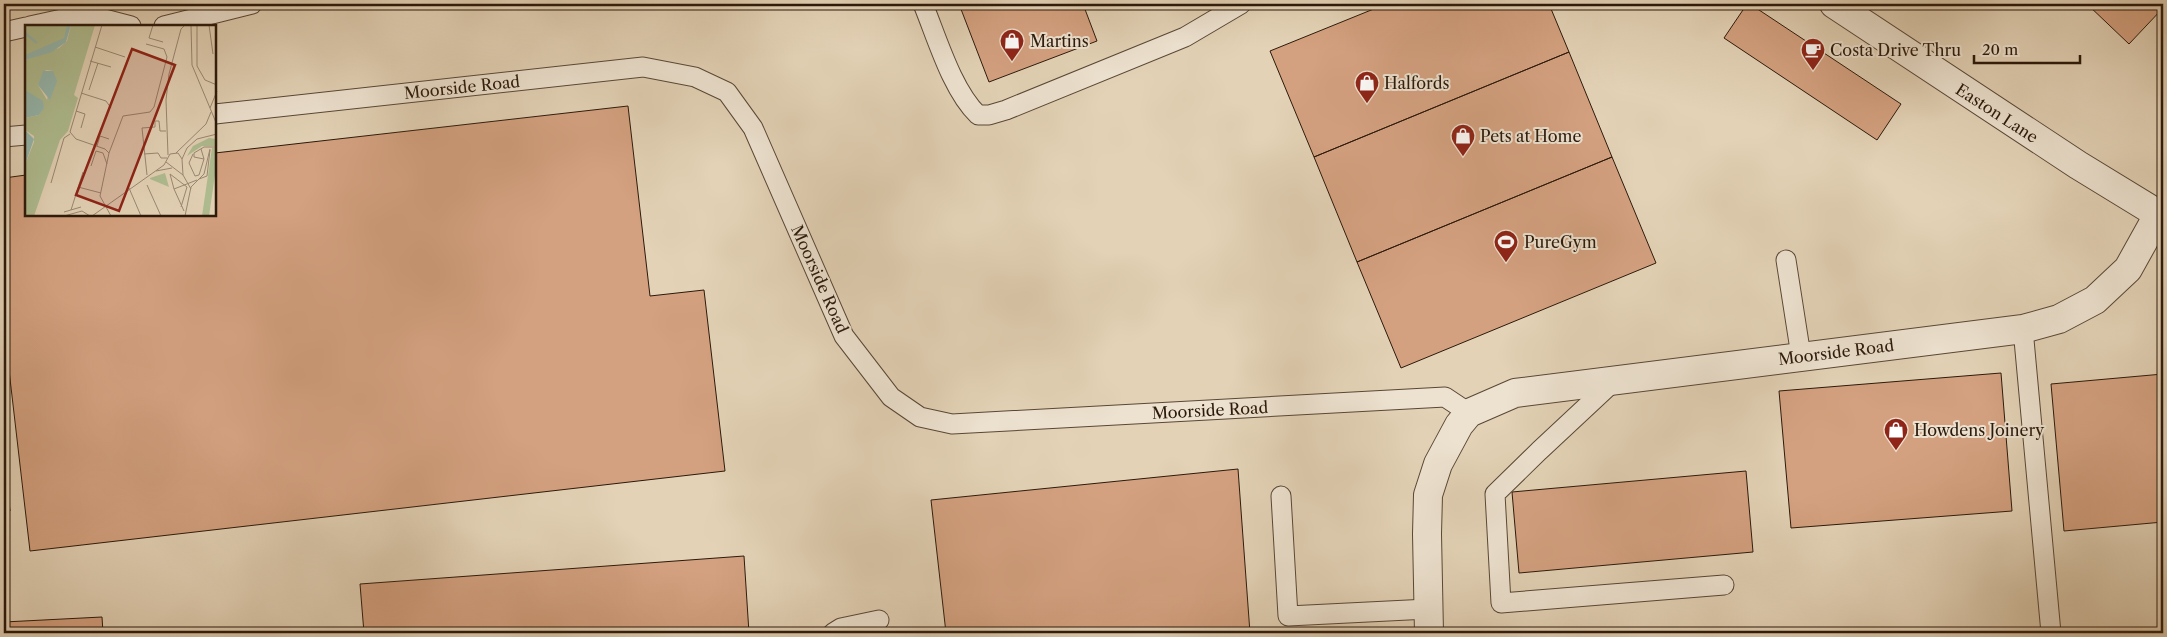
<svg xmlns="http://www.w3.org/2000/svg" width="2167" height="637" font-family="'Libre Caslon Text',serif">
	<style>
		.building { fill: #d4a180; stroke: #2b190b }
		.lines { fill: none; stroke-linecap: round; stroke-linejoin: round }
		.service-casing { stroke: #594736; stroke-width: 21 }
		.minor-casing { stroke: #594736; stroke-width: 30 }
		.tertiary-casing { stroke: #594736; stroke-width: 30 }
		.service { stroke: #ede2d0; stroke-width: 19 }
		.minor { stroke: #ede2d0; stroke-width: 28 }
		.tertiary { stroke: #ede2d0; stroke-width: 28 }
		.labels { text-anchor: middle; stroke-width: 4; stroke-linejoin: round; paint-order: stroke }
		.poi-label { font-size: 16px; fill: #2b190b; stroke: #ede2d0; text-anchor: start }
		.street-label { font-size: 16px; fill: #2b190b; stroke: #ede2d0 }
		.inset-river { fill: none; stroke: #95b8ae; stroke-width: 2.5 }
		.inset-road { fill: none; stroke: #998872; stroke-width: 1 }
		.view { fill: #8f2418; fill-opacity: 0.15; stroke: #8f2418; stroke-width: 2.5 }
		.inset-edge { fill: none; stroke: #2b190b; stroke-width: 2.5 }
	</style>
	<rect width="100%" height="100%" fill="#e3d2b6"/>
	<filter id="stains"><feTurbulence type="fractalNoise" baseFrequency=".004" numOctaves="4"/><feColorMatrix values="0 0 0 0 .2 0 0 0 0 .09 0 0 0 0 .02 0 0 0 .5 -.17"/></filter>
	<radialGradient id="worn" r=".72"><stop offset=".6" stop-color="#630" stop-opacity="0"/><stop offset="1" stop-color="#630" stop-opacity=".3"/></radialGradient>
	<path class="building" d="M959 4H1083L1097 41 989 82Z
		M1386 4H1549L1569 52 1314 157 1270 51Z
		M1747 4H1750L1901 104 1877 140 1724 38Z
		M2087 4H2163V8L2129 44Z
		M1569 52 1612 157 1357 262 1314 157Z
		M628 106 650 296 704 290 725 471 30 551 4 327V178L26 175V215H215V153Z
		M1612 157 1656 263 1401 368 1357 262Z
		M2001 373 2012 511 1791 528 1779 391Z
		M2163 374V522L2064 531 2051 384Z
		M4 463 10 511 4 512Z
		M1238 469 1250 633H946L931 500Z
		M1746 471 1753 552 1519 573 1512 492Z
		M744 556 749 633H364L360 584Z
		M102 617 103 633H4V622Z"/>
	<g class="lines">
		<defs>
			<path id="service" d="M923 4C937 38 952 90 978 115H989L1006 110 1185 37 1241 4
				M30 26 85 14 131 26
				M164 26 252 4
				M4 32 26 27
				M215 114 643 67 695 77 727 92 753 128 844 336 891 397 920 417 952 424 1445 397 1469 413
				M4 137 26 135
				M1786 260 1801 356
				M2023 329 2051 633
				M1614 381 1539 451 1495 494 1501 603 1724 585
				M1281 496 1288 616 1428 609
				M833 633 841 628 879 620"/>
			<path id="minor" d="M1429 633 1427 534 1428 495 1438 464 1459 425 1469 413 1515 393 2023 329 2059 319 2095 300 2128 269 2158 215"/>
			<path id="tertiary" d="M1834 4 2078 165 2163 217"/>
		</defs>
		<use href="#service" class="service-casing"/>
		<use href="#minor" class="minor-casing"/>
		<use href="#tertiary" class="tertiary-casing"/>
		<use href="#service" class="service"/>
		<use href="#minor" class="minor"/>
		<use href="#tertiary" class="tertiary"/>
	</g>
	<defs>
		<symbol id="shop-pin" viewBox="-11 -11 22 30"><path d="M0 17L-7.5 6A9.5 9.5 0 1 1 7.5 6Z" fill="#8f2418" stroke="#ede2d0"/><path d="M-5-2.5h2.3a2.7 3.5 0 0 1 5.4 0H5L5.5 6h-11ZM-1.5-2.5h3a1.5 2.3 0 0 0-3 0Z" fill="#fff"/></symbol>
		<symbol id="cafe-pin" viewBox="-11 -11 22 30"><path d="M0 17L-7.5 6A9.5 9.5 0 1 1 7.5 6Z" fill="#8f2418" stroke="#ede2d0"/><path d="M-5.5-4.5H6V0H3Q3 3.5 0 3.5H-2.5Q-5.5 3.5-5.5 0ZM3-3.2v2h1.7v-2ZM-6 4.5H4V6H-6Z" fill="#fff"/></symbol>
		<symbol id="stadium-pin" viewBox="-11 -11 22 30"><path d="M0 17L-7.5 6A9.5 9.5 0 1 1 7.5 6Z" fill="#8f2418" stroke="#ede2d0"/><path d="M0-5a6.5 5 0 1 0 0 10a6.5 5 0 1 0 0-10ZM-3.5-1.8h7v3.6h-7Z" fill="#fff"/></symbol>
	</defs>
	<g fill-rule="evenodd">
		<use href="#shop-pin" x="998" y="27" width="28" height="38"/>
		<use href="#cafe-pin" x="1799" y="36" width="28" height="38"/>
		<use href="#shop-pin" x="1353" y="69" width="28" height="38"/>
		<use href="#shop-pin" x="1449" y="122" width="28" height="38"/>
		<use href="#stadium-pin" x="1492" y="228" width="28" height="38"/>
		<use href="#shop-pin" x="1882" y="416" width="28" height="38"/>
	</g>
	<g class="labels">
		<g class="poi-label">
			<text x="1030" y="47">Martins</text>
			<text x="1830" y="56">Costa Drive Thru</text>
			<text x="1384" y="89">Halfords</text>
			<text x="1480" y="142">Pets at Home</text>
			<text x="1524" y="248">PureGym</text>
			<text x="1914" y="436">Howdens Joinery</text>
		</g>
		<g class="street-label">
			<text transform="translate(462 87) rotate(-6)" y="6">Moorside Road</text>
			<text transform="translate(1997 113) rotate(33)" y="6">Easton Lane</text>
			<text transform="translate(820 279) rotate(66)" y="6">Moorside Road</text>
			<text transform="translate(1836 352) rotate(-7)" y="6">Moorside Road</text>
			<text transform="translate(1210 410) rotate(-3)" y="6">Moorside Road</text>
		</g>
	</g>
	<g transform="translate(25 25)">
		<rect width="191" height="191" fill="#e3d2b6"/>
		<path d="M0 0H44L40 16 0 33ZM46 0H70L49 70 53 73 43 106 35 115 9 191H0V140L9 117V111L0 105V93L14 90 19 82 0 65V35L34 23 42 16ZM21 45 28 46 22 75 13 60ZM184 113 191 114V121H177L162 131 168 121ZM187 123H191V143L184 191H177ZM140 148 144 162 125 154V153Z" fill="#afbd91" fill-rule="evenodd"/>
		<path d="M42 0H46L41 17 27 27 0 35V30L39 13ZM18 46H28L32 56 25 75 13 60ZM0 65 18 76 19 83 14 90 0 93ZM0 105 9 114 0 140Z" fill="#95b8ae"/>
		<path class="inset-river" d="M0 8 12 18"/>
		<path class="inset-road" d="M77 0 45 107 51 114 80 124 84 128M128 0 124 13 138 17M166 0 167 40 185 83M172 0V41L180 55 192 60M184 0 188 29M70 22 100 32M65 36 86 42M64 65 73 38M192 66 185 83 192 100M56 68 81 76 86 83M51 86 60 89 56 103M72 121 75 111 84 114M176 124 179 134 169 132V128L179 122H192M151 128 181 99 186 87M119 129 133 128 136 133H142M168 129 164 138 170 151 174 150 179 134M143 130 141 75 144 49 156 4 160 0M141 137 158 150 166 164M66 141 71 126 78 128 82 139M131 146 147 143M122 150 117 103 130 102V96H134L135 106H141M158 150 157 134 162 123 172 114 192 109M174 154 182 151 185 125M26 158 39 113 45 109M122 160 136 191M53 162 76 168M104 163 116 191M149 164 145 149 162 162 156 182M46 185 58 147M159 186 149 164 172 155M39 187 56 182M39 191 57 186 65 191M67 191 139 140 145 129 153 128 157 134M86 191 75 171 84 128 98 91 125 87 129 82 142 32 139 24 121 19M160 191 166 162 179 149 185 124"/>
		<path class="view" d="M107 24 150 40 94 186 51 170Z"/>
		<rect width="191" height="191" class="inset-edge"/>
	</g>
	<rect width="2167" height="637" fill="none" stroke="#e3d2b6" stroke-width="20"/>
	<rect x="5" y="5" width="2157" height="627" fill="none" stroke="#2b190b" stroke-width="2.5"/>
	<rect x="10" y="10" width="2147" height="617" fill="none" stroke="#2b190b"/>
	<path d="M1974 55v8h106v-8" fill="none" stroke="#2b190b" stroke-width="2.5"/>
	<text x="1982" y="55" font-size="15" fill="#2b190b" stroke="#ede2d0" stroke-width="4" paint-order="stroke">20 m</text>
	<rect width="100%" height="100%" filter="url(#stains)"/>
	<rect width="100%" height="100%" fill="url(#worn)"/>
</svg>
